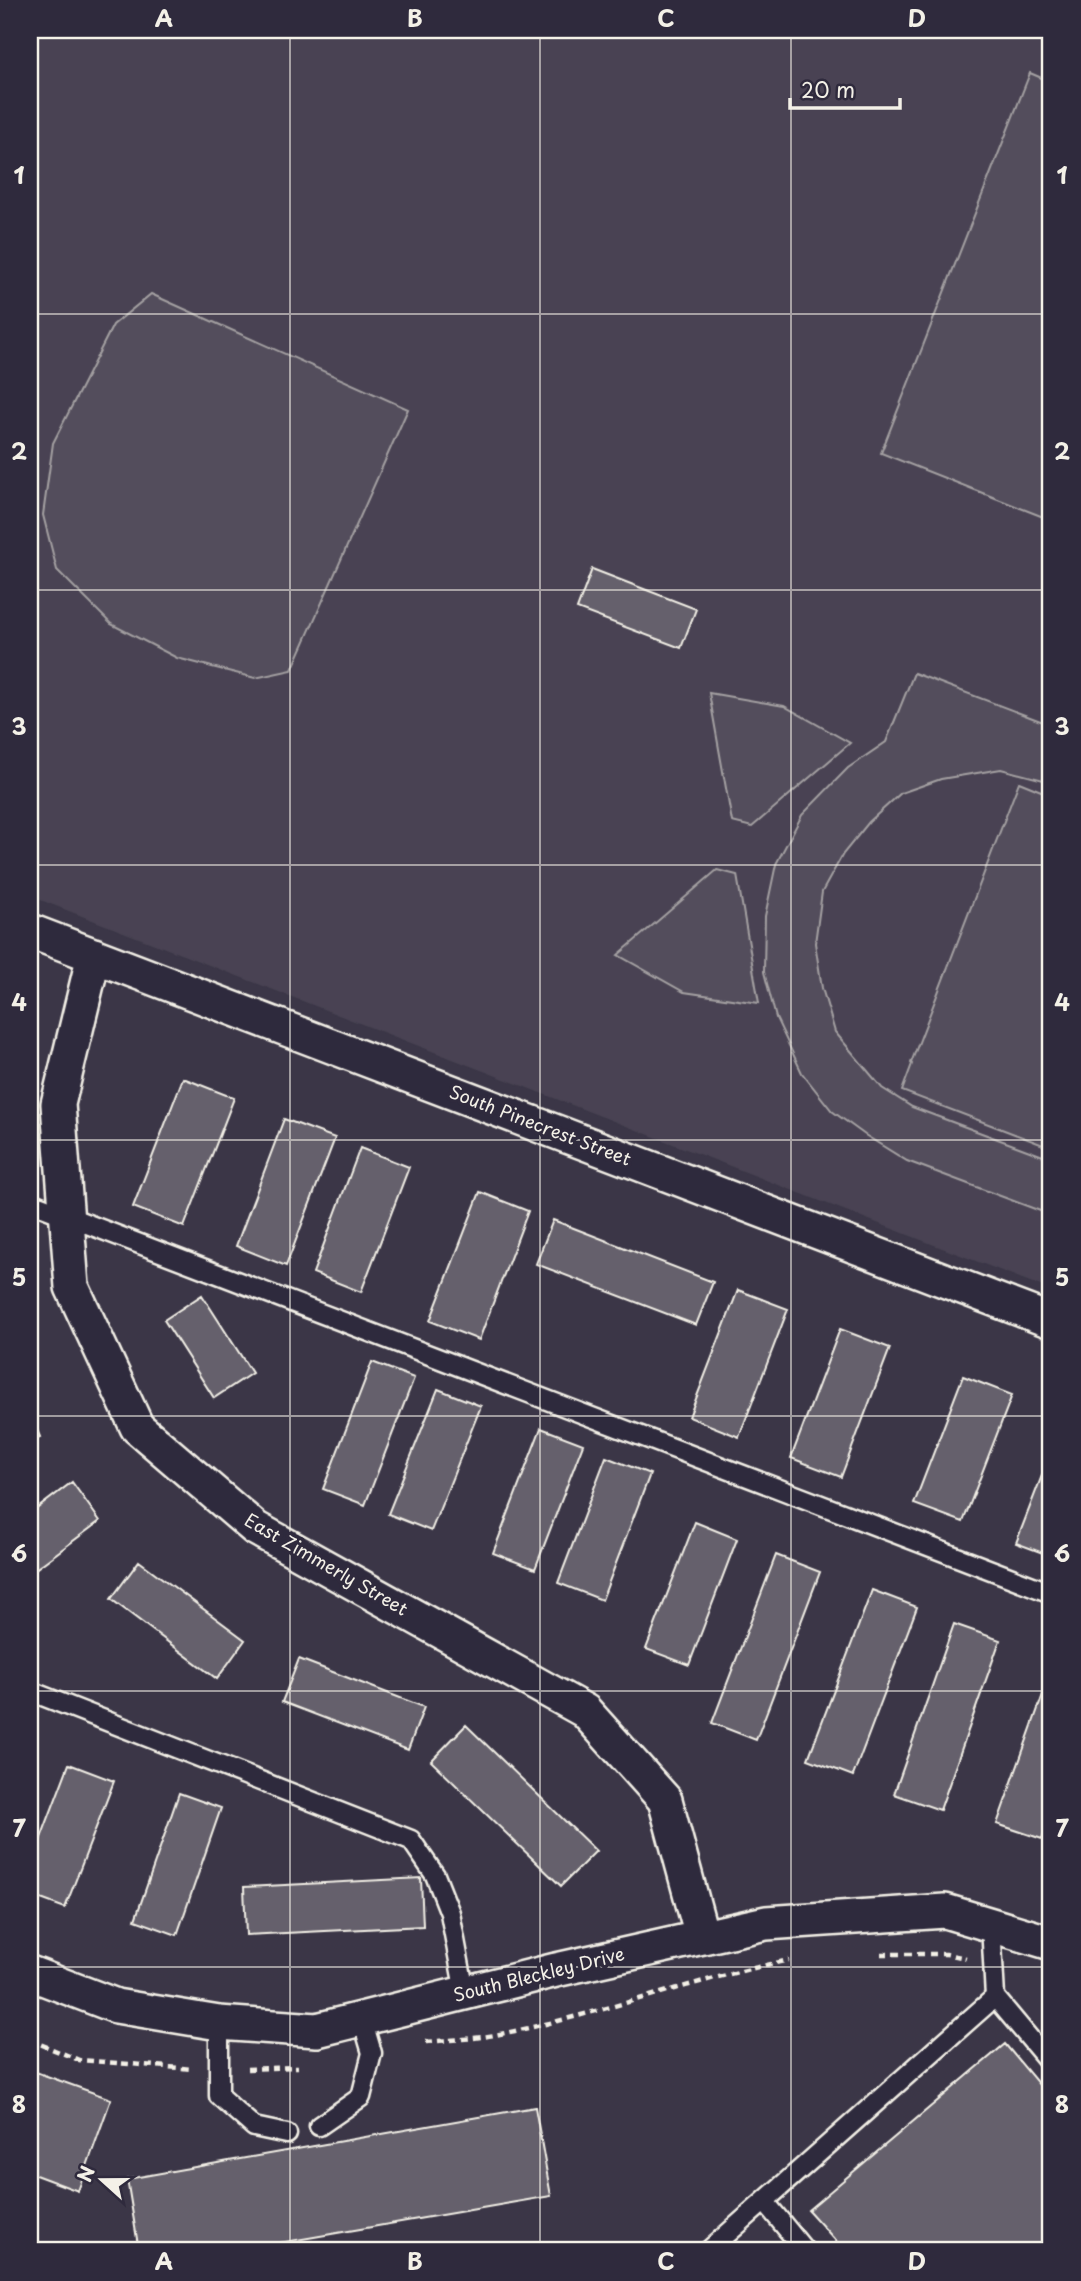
<svg xmlns="http://www.w3.org/2000/svg" width="1081" height="2281" font-family="'Playpen Sans',sans-serif">
	<style>
		.built { fill: #484352 }
		.green { fill: #534e5c; stroke: #a4a0a2; stroke-width: 2 }
		.building { fill: #65616c; stroke: #f4f1e8; stroke-width: 2 }
		.lines { fill: none; stroke-linecap: round; stroke-linejoin: round }
		.lane-casing { stroke: #f4f1e8; stroke-width: 23 }
		.street-casing { stroke: #f4f1e8; stroke-width: 38 }
		.path { stroke: #f4f1e8; stroke-width: 4.5; stroke-dasharray: 7 5; stroke-linecap: butt }
		.lane { stroke: #2f2a3d; stroke-width: 18 }
		.street { stroke: #2f2a3d; stroke-width: 33 }
		.grid { fill: none; stroke: #f4f1e8; stroke-width: 2; stroke-opacity: 0.55 }
		.labels { text-anchor: middle; stroke-width: 7; stroke-linejoin: round; paint-order: stroke }
		.street-label { font-size: 18px; fill: #f4f1e8; stroke: #2f2a3d }
		.neatline { fill: none; stroke: #f4f1e8; stroke-width: 2.5 }
		.grid-label { font-size: 23px; text-anchor: middle; font-weight: bold; fill: #f4f1e8 }
	</style>
	<rect width="100%" height="100%" fill="#3b3647"/>
	<filter id="ink" filterUnits="userSpaceOnUse"><feTurbulence type="fractalNoise" baseFrequency=".0143" numOctaves="2"/><feDisplacementMap in="SourceGraphic" scale="14" xChannelSelector="R" yChannelSelector="G"/><feConvolveMatrix kernelMatrix="1 2 1 2 8 2 1 2 1" color-interpolation-filters="sRGB"/></filter>
	<g filter="url(#ink)">
		<path class="built" d="M30 30H1051V1290L30 896Z"/>
		<path class="green" d="M1030 73 1051 82V520L881 453Z
			M151 294 408 409 292 670 255 678 177 658 111 624 57 570 43 515 53 443 113 325Z
			M914 673 1051 725V782L1001 769 941 779 901 793 869 822 843 854 822 892 815 943 822 988 835 1032 882 1088 912 1107 1051 1159V1215L907 1161 865 1135 832 1111 802 1073 776 1018 764 972 765 916 776 864 802 815 848 768 886 742Z
			M709 693 784 706 850 743 752 827 732 822Z
			M1019 782 1051 795V1148L902 1091 912 1064 911 1063Z
			M717 870 737 875 759 1003 684 992 618 955Z"/>
		<path class="building" d="M592 569 696 609 681 648 577 609Z
			M183 1078 234 1098 184 1227 133 1207Z
			M284 1119 335 1138 286 1266 236 1246Z
			M360 1148 409 1167 361 1292 313 1273Z
			M480 1192 528 1211 479 1340 430 1321Z
			M553 1220 713 1282 696 1325 536 1264Z
			M738 1290 788 1309 739 1437 689 1417Z
			M202 1295 252 1373 214 1398 164 1320Z
			M840 1329 890 1348 841 1477 791 1458Z
			M372 1362 414 1378 365 1505 323 1489Z
			M963 1376 1012 1395 963 1522 914 1504Z
			M438 1389 481 1406 431 1531 388 1514Z
			M30 1413 40 1437 30 1441Z
			M541 1428 583 1444 535 1569 493 1553Z
			M1051 1452V1556L1016 1543Z
			M606 1457 650 1474 602 1600 558 1583Z
			M72 1482 100 1521 30 1573V1514Z
			M695 1522 737 1539 689 1665 646 1649Z
			M776 1555 820 1572 756 1740 712 1723Z
			M139 1561 245 1640 217 1679 111 1599Z
			M872 1590 917 1607 853 1776 808 1759Z
			M954 1624 1000 1640 940 1810 894 1794Z
			M299 1659 424 1707 408 1750 282 1702Z
			M1051 1672V1813L1042 1839 997 1824Z
			M466 1725 596 1851 561 1886 431 1761Z
			M69 1764 114 1781 65 1908 30 1895V1867Z
			M179 1793 221 1808 177 1935 135 1920Z
			M421 1878 423 1926 246 1935 244 1887Z
			M1005 2044 1051 2099V2251H845L808 2210Z
			M30 2070 111 2099 78 2191 30 2173Z
			M535 2107 551 2196 233 2251H139L127 2179Z"/>
		<g class="lines">
			<defs>
				<path id="lane" d="M30 1202 1051 1593
					M30 1691 411 1840 435 1875 450 1913 465 1993
					M995 1997 1051 2064
					M219 2023V2096L254 2127 287 2134
					M319 2126 361 2097 372 2053 362 2019
					M765 2202 805 2251
					M708 2251 995 1997 991 1925"/>
				<path id="street" d="M30 931 1051 1321
					M94 955 58 1104 72 1287 137 1427 255 1528 585 1711 665 1800 702 1937
					M30 1973 116 2006 219 2023 317 2030 556 1970 766 1923 945 1911 1051 1943"/>
			</defs>
			<use href="#lane" class="lane-casing"/>
			<use href="#street" class="street-casing"/>
			<path class="path" d="M881 1954H946L966 1958
				M30 2040 79 2060 193 2069
				M426 2042C449 2040 472 2039 495 2035 594 2016 690 1981 789 1960
				M247 2069 298 2067"/>
			<use href="#lane" class="lane"/>
			<use href="#street" class="street"/>
		</g>
	</g>
	<path class="grid" d="M290 30V2251M540 30V2251M791 30V2251M30 314H1051M30 590H1051M30 865H1051M30 1140H1051M30 1416H1051M30 1691H1051M30 1967H1051"/>
	<g class="labels">
		<g class="street-label">
			<text transform="translate(540 1126) rotate(21)" y="6">South Pinecrest Street</text>
			<text transform="translate(326 1565) rotate(30)" y="6">East Zimmerly Street</text>
			<text transform="translate(539 1975) rotate(-14)" y="6">South Bleckley Drive</text>
		</g>
	</g>
	<rect width="1081" height="2281" fill="none" stroke="#2f2a3d" stroke-width="77"/>
	<g transform="translate(102 2180) rotate(291)" stroke="#2f2a3d" stroke-width="5" paint-order="stroke">
	<path d="M0-5L12 26L0 18L-12 26Z" fill="#f4f1e8"/>
	<text y="-10" font-size="19" font-weight="bold" text-anchor="middle" fill="#f4f1e8">N</text>
	</g>
	<path d="M790 98v10h110v-10" fill="none" stroke="#f4f1e8" stroke-width="3.5"/>
	<text x="801" y="98" font-size="21" fill="#f4f1e8" stroke="#2f2a3d" stroke-width="5" paint-order="stroke">20 m</text>
	<rect x="38" y="38" width="1004" height="2204" class="neatline"/>
	<g class="grid-label">
		<text x="164" y="27">A</text>
		<text x="415" y="27">B</text>
		<text x="666" y="27">C</text>
		<text x="917" y="27">D</text>
		<text x="19" y="184">1</text>
		<text x="1062" y="184">1</text>
		<text x="19" y="460">2</text>
		<text x="1062" y="460">2</text>
		<text x="19" y="735">3</text>
		<text x="1062" y="735">3</text>
		<text x="19" y="1011">4</text>
		<text x="1062" y="1011">4</text>
		<text x="19" y="1286">5</text>
		<text x="1062" y="1286">5</text>
		<text x="19" y="1562">6</text>
		<text x="1062" y="1562">6</text>
		<text x="19" y="1837">7</text>
		<text x="1062" y="1837">7</text>
		<text x="19" y="2113">8</text>
		<text x="1062" y="2113">8</text>
		<text x="164" y="2270">A</text>
		<text x="415" y="2270">B</text>
		<text x="666" y="2270">C</text>
		<text x="917" y="2270">D</text>
	</g>
</svg>
